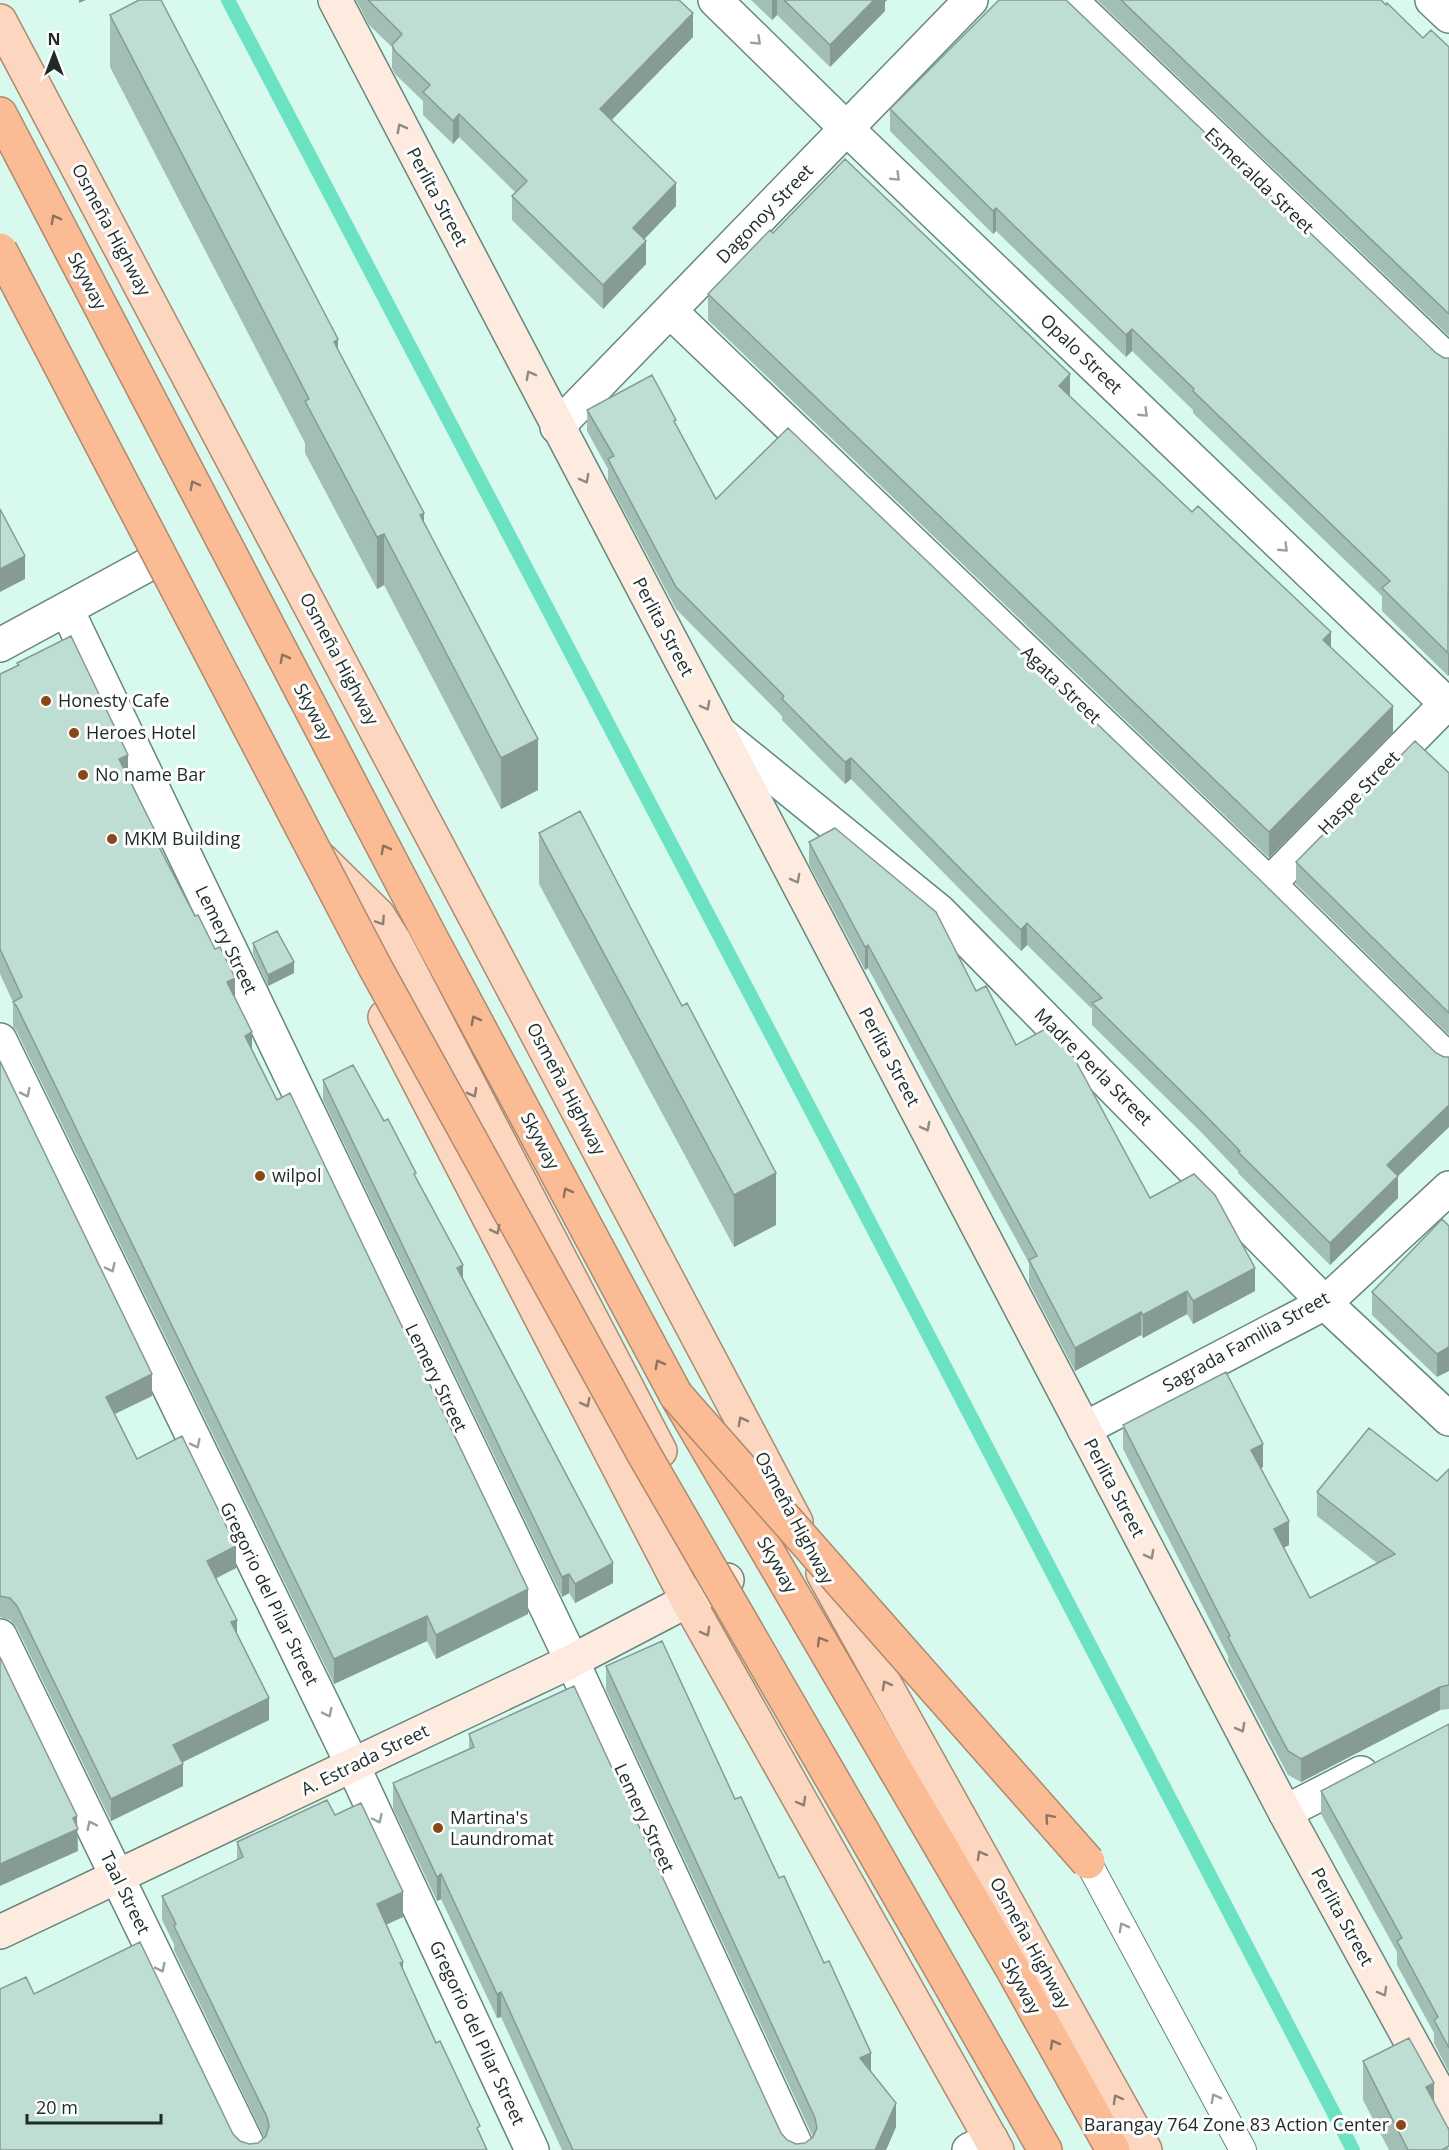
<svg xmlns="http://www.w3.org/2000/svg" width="1449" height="2150" font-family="'Open Sans',sans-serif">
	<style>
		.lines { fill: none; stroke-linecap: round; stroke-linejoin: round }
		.stream { stroke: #6be2c2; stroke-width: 14 }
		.lane-casing { stroke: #68867c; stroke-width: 28 }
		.street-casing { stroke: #68867c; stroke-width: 36 }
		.secondary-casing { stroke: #68867c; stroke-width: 36 }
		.primary-casing { stroke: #ad896e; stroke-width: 36 }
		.highway-casing { stroke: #ad896e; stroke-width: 36 }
		.lane { stroke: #fff; stroke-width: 26 }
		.street { stroke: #fff; stroke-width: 33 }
		.secondary { stroke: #feebdf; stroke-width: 33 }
		.primary { stroke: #fcd6bf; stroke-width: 33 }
		.highway { stroke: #fabb95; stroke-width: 33 }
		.highway-bridge-casing { stroke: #ad896e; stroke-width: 36; stroke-linecap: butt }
		.highway-bridge { stroke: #fabb95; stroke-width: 33 }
		.wall { fill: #a3bfb5 }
		.shaded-wall { fill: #859b94 }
		.building { fill: #beded3; stroke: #859b94; stroke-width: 1.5 }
		.oneway { stroke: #9aa09e }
		.oneway2 { stroke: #8e8b83 }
		.oneway3 { stroke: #8c735e }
		.oneway4 { stroke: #8d8073 }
		.poi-dot { fill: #8a4717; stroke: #fdfdfd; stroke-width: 2 }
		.labels { text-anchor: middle; stroke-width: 6; stroke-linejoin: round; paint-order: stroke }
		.street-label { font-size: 18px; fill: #1e2b27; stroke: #fdfdfd }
		.poi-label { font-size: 18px; fill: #1e2b27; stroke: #fdfdfd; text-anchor: start }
	</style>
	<rect width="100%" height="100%" fill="#d8f9ee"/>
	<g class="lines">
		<path class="stream" d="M228 0 857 1198 1353 2150"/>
		<defs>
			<path id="lane" d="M1088 1862 1243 2150"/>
			<path id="street" d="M715 0 847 129 1449 706
				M1070 0 1449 362
				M1432 0 1449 16
				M670 311 1269 884 1449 1061
				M557 427 971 0
				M67 610 572 1661 798 2150
				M0 645 149 564
				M721 734 939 911 1325 1303 1449 1419
				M1269 884 1449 701
				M0 1040 353 1766 532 2150
				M1084 1429 1325 1303 1449 1188
				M0 1636 250 2150
				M1285 1812 1361 1773
				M969 2150 991 2139"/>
			<path id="secondary" d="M335 0 1285 1812 1449 2111
				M0 1932 572 1661 727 1580"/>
			<path id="primary" d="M0 21 796 1522
				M321 859 378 915 395 942 660 1451
				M385 1017 688 1601 997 2150
				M823 1573 1145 2150"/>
			<path id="highway" d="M0 114 431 938 676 1395 1013 1970 1113 2150
				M861 1829 1045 2150"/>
		</defs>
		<use href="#lane" class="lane-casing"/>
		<use href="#street" class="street-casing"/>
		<use href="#secondary" class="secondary-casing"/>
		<use href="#primary" class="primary-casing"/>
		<use href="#highway" class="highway-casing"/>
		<use href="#lane" class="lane"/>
		<use href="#street" class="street"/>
		<use href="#secondary" class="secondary"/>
		<use href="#primary" class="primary"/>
		<use href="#highway" class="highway"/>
		<defs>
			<path id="highway-bridge" d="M0 250 375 967 645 1456 861 1829
				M676 1395 1088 1862"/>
		</defs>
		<use href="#highway-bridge" class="highway-bridge-casing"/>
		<use href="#highway-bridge" class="highway-bridge"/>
	</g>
	<path class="wall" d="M356 0H679L693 37 611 120 676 206 644 239 646 264 603 309 512 220V196L515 192 459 137 453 144 423 115V101L395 74 392 68V47L369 25Z
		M751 0H887L885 2V11L830 67 777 15 772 20Z
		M1097 0H1381L1423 38 1449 47V336Z
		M110 15 338 350 424 523 538 790 501 809 384 585 377 589 305 453V443L110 67Z
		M890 109 1436 353 1444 358H1449L1448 676 1382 611V596L1193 413V410L1132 351 1126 357 996 231 993 234 890 131Z
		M773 233 1070 396 1331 648 1393 732 1269 858 708 320V294Z
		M587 410 676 426 716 499 1436 1053 1444 1057H1449V1127L1398 1176V1198L1330 1265 1238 1173V1171L1200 1131 1092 1025V1009L1027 945 1021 951 851 779 845 784 782 720V716L676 609 608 481V469L587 431Z
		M17 663 128 776 158 846 235 998 252 1050 528 1614 436 1659 427 1641 334 1684 17 1032 13 1027V1002L0 974V674L17 666Z
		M1449 773V1035L1296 884V862Z
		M539 833 776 1225 734 1247 539 884Z
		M809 842 976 991 1016 1045 1150 1198 1255 1291 1193 1324 1187 1314 1143 1338 1141 1335 1075 1371 1029 1283V1263L868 968 865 970 809 864Z
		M253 943 294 973 268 986 253 954Z
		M0 1061 152 1396 115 1414 137 1459 236 1568 216 1578 269 1720 182 1762 183 1786 111 1821 17 1628 10 1620 0 1617Z
		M323 1080 384 1121 416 1178 463 1278 613 1583 575 1603 569 1593 562 1597 323 1100Z
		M1449 1226 1437 1377 1372 1315V1292Z
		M1123 1425 1263 1467 1261 1468 1289 1545 1283 1548 1310 1598 1377 1563 1317 1516V1492L1437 1481 1449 1469V1709L1440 1710 1301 1782 1288 1775 1228 1661V1656L1123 1449Z
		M606 1666 735 1799 779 1878 871 2071 896 2127 886 2150H562L501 2017 497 2018 441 1899 437 1901 393 1808V1783L469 1749V1734L787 2140 796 2144 805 2143 813 2137 606 1690Z
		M1449 1724V2072L1434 2043V2033L1397 1965V1952L1321 1814V1791Z
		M335 1815 403 1917 386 1924 403 1971 487 2150H0L34 1994 233 2134 240 2141 249 2144 258 2143 264 2137 174 1950V1944L162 1920V1896L237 1860V1842Z
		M1363 2061 1434 2101 1449 2150H1389L1363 2100Z"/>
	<path class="shaded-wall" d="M79 0H86L79 3Z
		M772 0H777V15L772 20Z
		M874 0H887L885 2V11L830 67V45Z
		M693 13V37L600 132V109Z
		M459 114V137L453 144V121Z
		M676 183V206L633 251V228Z
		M996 208V231L993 234V211Z
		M646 241V264L603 309V285Z
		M1132 329V351L1126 357V335Z
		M338 339V391L334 342Z
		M1070 374V400L1059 386Z
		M424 513V564L420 515Z
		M384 534V585L377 589V537Z
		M25 556V579L0 592V569Z
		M1331 632V658L1323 640Z
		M1449 652V675L1448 676V653Z
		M1393 706V732L1269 858V832Z
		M538 739V790L501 809V758Z
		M128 755V780L119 759Z
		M851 758V779L845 784V762Z
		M1027 923V945L1021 951V930Z
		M868 945V968L865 970V947Z
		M294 962V973L268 986V975Z
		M235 978V1003L227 982Z
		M252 1032V1057L245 1036Z
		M1449 1105V1127L1398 1176V1198L1330 1265V1243L1387 1165Z
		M776 1173V1225L734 1247V1195Z
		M463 1265V1284L457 1268Z
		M1255 1268V1291L1193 1324V1301Z
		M1187 1291V1314L1143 1338V1315Z
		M1141 1312V1335L1075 1371V1348Z
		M1449 1347V1371L1437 1377V1354Z
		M152 1374V1396L106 1418V1397Z
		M1263 1444V1467L1251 1473V1450Z
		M1289 1521V1545L1274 1553V1529Z
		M236 1546V1568L207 1583V1561Z
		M613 1563V1583L575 1603V1584Z
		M569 1574V1593L562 1597V1577Z
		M528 1589V1614L436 1659V1635Z
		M427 1616V1641L334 1684V1659Z
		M237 1620V1642L231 1622Z
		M1440 1687V1710L1301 1782V1759Z
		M269 1698V1720L173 1767V1745Z
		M183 1764V1786L111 1821V1799Z
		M77 1816 78 1851 0 1886V1864Z
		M441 1874V1899L437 1901V1877Z
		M403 1892V1917L377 1929V1904Z
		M403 1962V1986L400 1963Z
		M501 1992V2017L497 2018V1994Z
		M871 2053V2077L860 2058Z
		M1434 2083V2121L1426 2087Z
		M896 2103V2127L886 2150H875Z"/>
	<path class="building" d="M139 0H161L338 339 334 342 424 513 420 515 538 739 501 758 384 534 377 537 305 401 309 399 110 15Z
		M368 0H679L693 13 600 109 676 183 633 228 646 241 603 285 512 196 527 181 459 114 453 121 423 92 430 85 395 51 392 45 402 34Z
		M784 0H874L830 45Z
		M999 0H1066L1436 353 1444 358H1449L1448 653 1382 588 1390 581 1193 391 1194 389 1132 329 1126 335 996 208 993 211 890 109Z
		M1121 0H1381L1386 5 1387 3 1423 38 1431 30 1449 47V314Z
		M845 159 1070 374 1059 386 1192 512 1198 506 1331 632 1323 640 1393 706 1269 832 708 294 770 230 773 233Z
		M652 375 676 420 674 421 716 499 788 428 1256 876 1436 1053 1444 1057H1449V1105L1387 1165 1398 1176 1330 1243 1238 1152 1240 1151 1200 1110 1092 1003 1102 998 1027 923 1021 930 851 758 845 762 782 699 784 696 676 587 608 459 614 456 587 410Z
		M0 509 25 556 0 569Z
		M71 636 128 755 119 759 158 837 155 839 195 916 198 915 215 949 220 947 235 978 227 982 252 1032 245 1036 277 1100 290 1093 528 1589 436 1635 427 1616 334 1659 17 1007 13 1002 22 997 0 949V674L19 665 17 663Z
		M1415 741 1449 773V1013L1296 862Z
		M580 811 682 1006 687 1003 776 1173 734 1195 539 833Z
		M835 828 936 912 976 991 986 986 1016 1045 1049 1027 1067 1045 1150 1198 1194 1174 1215 1195 1255 1268 1193 1301 1187 1291 1143 1315 1141 1312 1075 1348 1029 1260 1037 1256 868 945 865 947 809 842Z
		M277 931 294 962 268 975 253 943Z
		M0 1061 152 1374 106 1397 137 1459 182 1436 236 1546 207 1561 237 1620 231 1622 269 1698 173 1745 183 1764 111 1799 17 1606 10 1598 0 1596Z
		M353 1065 384 1121 388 1119 416 1173 414 1174 463 1265 457 1268 613 1563 575 1584 569 1574 562 1577 323 1080Z
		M1442 1219 1449 1226V1347L1437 1354 1372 1292Z
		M1226 1372 1263 1444 1251 1450 1289 1521 1274 1529 1310 1598 1395 1554 1317 1492 1369 1428 1437 1481 1449 1469V1685L1440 1687 1301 1759 1288 1751 1228 1637 1230 1636 1123 1425Z
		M662 1641 735 1799 741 1797 779 1878 784 1876 824 1963 829 1961 871 2053 860 2058 896 2103 875 2150H573L501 1992 497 1994 441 1874 437 1877 393 1783 474 1747 469 1734 574 1686 781 2133 787 2140 796 2144 805 2143 813 2137 817 2128 815 2118 606 1666Z
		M0 1657 77 1816 73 1818 78 1829 0 1864Z
		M1449 1724V2048L1434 2020 1438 2017 1397 1941 1402 1938 1321 1791Z
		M327 1800 335 1815 361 1803 403 1892 377 1904 403 1962 400 1963 436 2043 440 2041 480 2126 477 2128 487 2150H0V1989L26 1977 34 1994 140 1942 233 2134 240 2141 249 2144 258 2143 266 2136 269 2126 267 2117 174 1926 176 1924 162 1896 243 1857 237 1842Z
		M1409 2038 1434 2083 1426 2087 1449 2130V2146L1442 2150H1408L1363 2061Z"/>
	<defs><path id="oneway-chevron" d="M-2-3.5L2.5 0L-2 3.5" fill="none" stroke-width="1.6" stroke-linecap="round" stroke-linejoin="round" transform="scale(1.5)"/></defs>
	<g class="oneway">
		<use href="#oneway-chevron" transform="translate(757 41) rotate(44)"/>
		<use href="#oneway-chevron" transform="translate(896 177) rotate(44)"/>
		<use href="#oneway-chevron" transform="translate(1144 413) rotate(44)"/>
		<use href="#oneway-chevron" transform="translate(1284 548) rotate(44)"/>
		<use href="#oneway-chevron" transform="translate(26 1093) rotate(64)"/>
		<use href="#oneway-chevron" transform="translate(111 1268) rotate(64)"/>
		<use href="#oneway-chevron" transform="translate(196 1444) rotate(64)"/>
		<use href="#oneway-chevron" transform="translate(328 1713) rotate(64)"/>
		<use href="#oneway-chevron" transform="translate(378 1819) rotate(65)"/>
		<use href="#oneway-chevron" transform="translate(91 1825) rotate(-116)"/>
		<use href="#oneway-chevron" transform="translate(1123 1927) rotate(-118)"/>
		<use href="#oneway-chevron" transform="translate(161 1968) rotate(64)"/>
		<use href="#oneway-chevron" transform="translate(1215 2098) rotate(-118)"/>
	</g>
	<g class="oneway2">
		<use href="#oneway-chevron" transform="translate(401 128) rotate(-118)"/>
		<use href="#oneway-chevron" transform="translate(530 375) rotate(-118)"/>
		<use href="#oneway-chevron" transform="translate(585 479) rotate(62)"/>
		<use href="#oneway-chevron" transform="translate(706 706) rotate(62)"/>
		<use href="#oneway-chevron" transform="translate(796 879) rotate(62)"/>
		<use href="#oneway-chevron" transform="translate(926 1127) rotate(62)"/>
		<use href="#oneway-chevron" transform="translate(1150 1555) rotate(62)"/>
		<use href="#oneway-chevron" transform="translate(1241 1728) rotate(62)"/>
		<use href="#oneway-chevron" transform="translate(1383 1992) rotate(61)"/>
	</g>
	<g class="oneway3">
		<use href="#oneway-chevron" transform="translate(55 219) rotate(-118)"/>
		<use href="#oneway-chevron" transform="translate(194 485) rotate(-118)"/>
		<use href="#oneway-chevron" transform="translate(284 658) rotate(-118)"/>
		<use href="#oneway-chevron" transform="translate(385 849) rotate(-118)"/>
		<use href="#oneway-chevron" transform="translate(475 1020) rotate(-118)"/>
		<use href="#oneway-chevron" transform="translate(567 1192) rotate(-118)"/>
		<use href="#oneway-chevron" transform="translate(659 1364) rotate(-118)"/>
		<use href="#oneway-chevron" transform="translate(821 1641) rotate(-120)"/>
		<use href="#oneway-chevron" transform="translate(1049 1818) rotate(-131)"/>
		<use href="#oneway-chevron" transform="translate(1054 2044) rotate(-119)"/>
	</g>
	<g class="oneway4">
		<use href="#oneway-chevron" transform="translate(381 921) rotate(57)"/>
		<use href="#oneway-chevron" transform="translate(473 1093) rotate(62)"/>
		<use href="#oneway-chevron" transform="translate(496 1230) rotate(63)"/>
		<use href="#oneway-chevron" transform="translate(586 1403) rotate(63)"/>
		<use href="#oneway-chevron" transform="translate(742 1421) rotate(-118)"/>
		<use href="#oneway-chevron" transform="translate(706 1632) rotate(61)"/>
		<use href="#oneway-chevron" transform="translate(886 1685) rotate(-119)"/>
		<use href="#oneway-chevron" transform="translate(802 1802) rotate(61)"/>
		<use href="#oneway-chevron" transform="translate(981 1855) rotate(-119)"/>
		<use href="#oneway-chevron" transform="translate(1117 2099) rotate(-119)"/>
	</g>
	<g class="poi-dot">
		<circle cx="46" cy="701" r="6"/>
		<circle cx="74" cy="733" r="6"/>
		<circle cx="83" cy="775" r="6"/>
		<circle cx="112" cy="839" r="6"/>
		<circle cx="260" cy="1176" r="6"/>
		<circle cx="438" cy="1828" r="6"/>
		<circle cx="1401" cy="2125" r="6"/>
	</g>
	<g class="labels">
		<g class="street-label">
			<text transform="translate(1259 181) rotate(44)" y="6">Esmeralda Street</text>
			<text transform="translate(437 197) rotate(62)" y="6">Perlita Street</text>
			<text transform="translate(765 214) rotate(-46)" y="6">Dagonoy Street</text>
			<text transform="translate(111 230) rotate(62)" y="6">Osmeña Highway</text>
			<text transform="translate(87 281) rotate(62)" y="6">Skyway</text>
			<text transform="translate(1081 354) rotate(44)" y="6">Opalo Street</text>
			<text transform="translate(663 627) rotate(62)" y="6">Perlita Street</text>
			<text transform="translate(339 659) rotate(62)" y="6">Osmeña Highway</text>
			<text transform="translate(1061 685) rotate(44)" y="6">Agata Street</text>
			<text transform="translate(313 712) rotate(62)" y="6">Skyway</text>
			<text transform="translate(1359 793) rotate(-46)" y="6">Haspe Street</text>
			<text transform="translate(226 940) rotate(64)" y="6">Lemery Street</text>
			<text transform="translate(889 1057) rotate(62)" y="6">Perlita Street</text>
			<text transform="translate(1093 1067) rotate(45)" y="6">Madre Perla Street</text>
			<text transform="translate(566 1089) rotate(62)" y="6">Osmeña Highway</text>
			<text transform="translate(540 1141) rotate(62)" y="6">Skyway</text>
			<text transform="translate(1246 1342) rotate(-29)" y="6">Sagrada Familia Street</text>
			<text transform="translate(436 1378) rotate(64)" y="6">Lemery Street</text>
			<text transform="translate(1114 1488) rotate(62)" y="6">Perlita Street</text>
			<text transform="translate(794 1518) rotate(62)" y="6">Osmeña Highway</text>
			<text transform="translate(777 1565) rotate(60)" y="6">Skyway</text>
			<text transform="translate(269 1594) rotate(64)" y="6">Gregorio del Pilar Street</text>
			<text transform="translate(365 1760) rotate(-26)" y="6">A. Estrada Street</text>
			<text transform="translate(644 1818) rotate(65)" y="6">Lemery Street</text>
			<text transform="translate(125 1893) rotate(64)" y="6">Taal Street</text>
			<text transform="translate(1342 1917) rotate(61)" y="6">Perlita Street</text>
			<text transform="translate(1030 1943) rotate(61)" y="6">Osmeña Highway</text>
			<text transform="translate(1021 1986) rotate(61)" y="6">Skyway</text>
			<text transform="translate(477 2033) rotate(65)" y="6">Gregorio del Pilar Street</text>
		</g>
		<g class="poi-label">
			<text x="58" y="707">Honesty Cafe</text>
			<text x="86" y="739">Heroes Hotel</text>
			<text x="95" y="781">No name Bar</text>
			<text x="124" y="845">MKM Building</text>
			<text x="272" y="1182">wilpol</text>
			<text x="450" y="1824">Martina's<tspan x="450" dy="21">Laundromat</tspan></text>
			<text x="1389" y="2131" text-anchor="end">Barangay 764 Zone 83 Action Center</text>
		</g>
	</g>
	<g transform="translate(54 54)" stroke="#fdfdfd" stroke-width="4.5" paint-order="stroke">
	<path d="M0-4.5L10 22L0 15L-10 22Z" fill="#1e2b27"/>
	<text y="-9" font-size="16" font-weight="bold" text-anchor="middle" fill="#1e2b27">N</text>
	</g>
	<path d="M27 2114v9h134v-9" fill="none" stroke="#1e2b27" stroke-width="3"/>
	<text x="36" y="2114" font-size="18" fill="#1e2b27" stroke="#fdfdfd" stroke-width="4.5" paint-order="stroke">20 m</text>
</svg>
